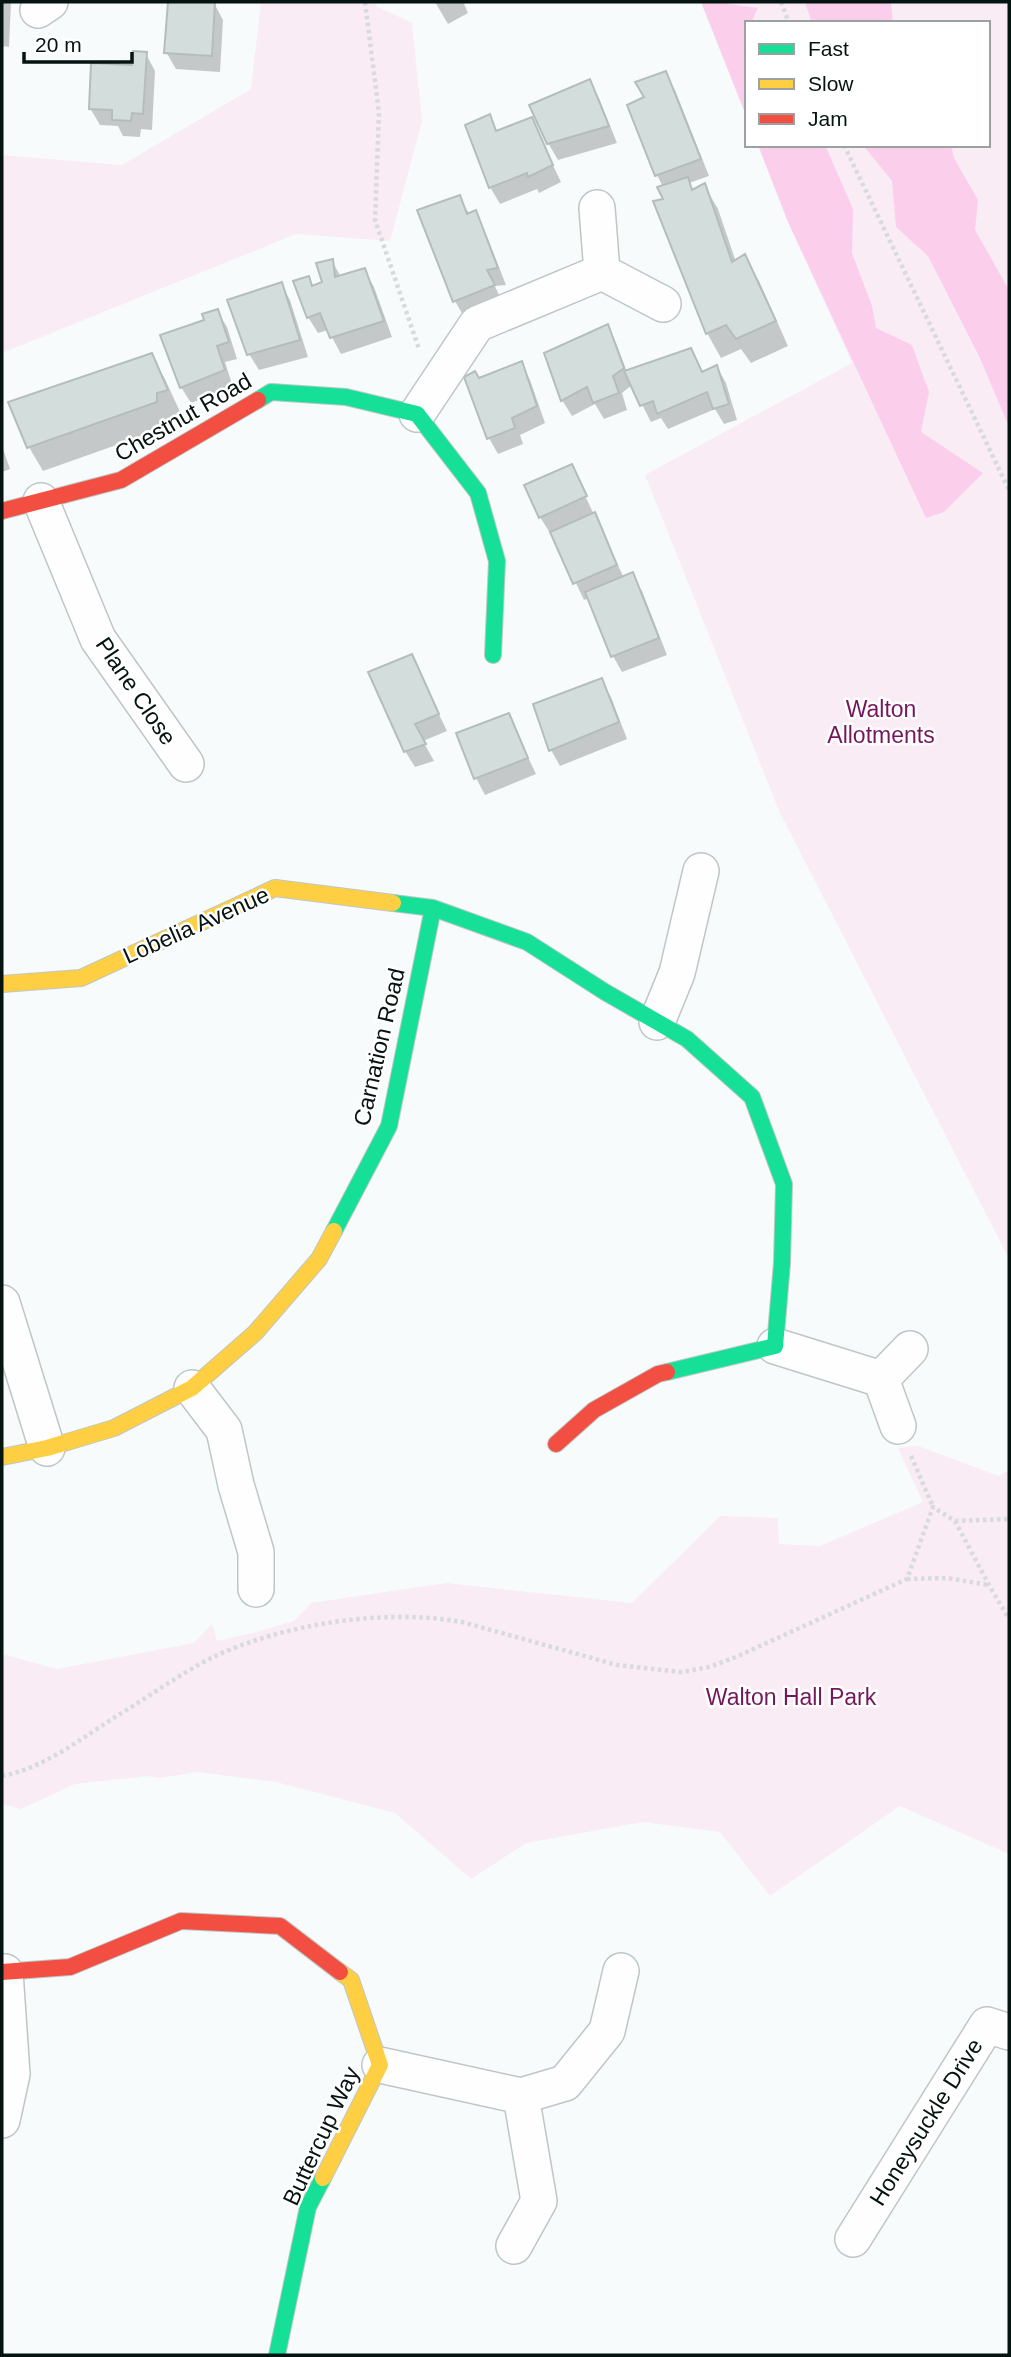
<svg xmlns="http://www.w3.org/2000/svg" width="1011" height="2357" font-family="Arial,sans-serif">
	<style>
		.green { fill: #f9ecf5 }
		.forest { fill: #fbcfec }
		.shadow { fill: #0003 }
		.building { fill: #d3dddc; stroke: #b4bdbc; stroke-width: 2 }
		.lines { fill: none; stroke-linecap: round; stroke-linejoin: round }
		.street-casing { stroke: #bdc7c6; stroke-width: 38 }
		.fast-casing { stroke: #bdc7c6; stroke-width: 18 }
		.slow-casing { stroke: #bdc7c6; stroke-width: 18 }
		.jam-casing { stroke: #bdc7c6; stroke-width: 18 }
		.path { stroke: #d8dbdb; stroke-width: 4.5; stroke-dasharray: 3.5 3.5; stroke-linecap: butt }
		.street { stroke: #fefefe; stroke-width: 35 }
		.fast { stroke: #16e098; stroke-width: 16 }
		.slow { stroke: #ffcf43; stroke-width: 16 }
		.jam { stroke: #f24e42; stroke-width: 16 }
		.labels { text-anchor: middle; stroke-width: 5; stroke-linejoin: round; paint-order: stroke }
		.street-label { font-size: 23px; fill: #051311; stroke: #fff }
		.park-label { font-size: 23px; fill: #76175c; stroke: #fff }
	</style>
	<rect width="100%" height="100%" fill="#f7fbfb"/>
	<path class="green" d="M261 2H376V6L412 23 422 121 390 241 296 234 2 353V155L122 165 251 89Z
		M701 2H1009V1259L780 813 645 475 852 363 788 222 758 145H988V23H747V118Z
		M918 1446 999 1476 1009 1470V1854L900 1806 770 1896 720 1832 643 1822 526 1843 471 1879 395 1813 276 1782 198 1772 159 1778 147 1776 75 1784 21 1809 2 1804V1654L57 1669 194 1643 212 1624 217 1641 253 1633 294 1621 311 1603 446 1583 632 1603 720 1516 778 1518 779 1544 820 1546 923 1502 898 1448Z"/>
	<path class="forest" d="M701 2H728L729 4 758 8 751 23H747V118Z
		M805 2H891L893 23H812Z
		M758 145H825L853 209 852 253 872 306 876 328 912 345 929 392 921 432 983 473 944 512 926 518 788 222Z
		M863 145H951L954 158 978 200 975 230 1009 290V427L980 358 928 256 896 227 892 181Z"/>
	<path class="shadow" d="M2 2H11L9 47 2 46Z
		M169 2 214 3 223 20 220 72 176 69 166 52Z
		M435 2H468L464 4 468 13 448 24Z
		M146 54 155 71 152 130 141 129 140 137 123 136 118 126 100 125 90 108Z
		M665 74 675 90 709 176 689 183 694 191 704 185 718 209 736 262 745 257 759 281 788 346 751 363 741 349 721 358 707 333 666 200 663 187 657 175 646 98Z
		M590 81 599 98 617 143 558 160 548 143Z
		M489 116 498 132 531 119 561 182 539 193 537 189 500 204 490 187Z
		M459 197 470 215 475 213 484 229 506 285 495 286 502 302 464 317 455 301Z
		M332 261 341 277 364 270 374 287 392 337 341 354 328 330 318 333 308 317V278L313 288 324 283Z
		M281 284 290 300 308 357 259 370 249 354Z
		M217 311 227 327 237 359 225 362 233 387 191 403 181 387 206 321Z
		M607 327 616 343 627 372 691 350 703 374 717 367 726 383 737 420 724 424 715 409 668 429 661 418 651 422 632 385 622 393 627 410 604 419 595 404 572 416 562 400Z
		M151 355 165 379 181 414 170 417V426L43 471 29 447Z
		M521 363 530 380 545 423 520 435 523 444 498 454 489 438 478 381Z
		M2 446 10 469 2 472Z
		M571 466 624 578 632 575 642 591 667 655 622 672 613 656 589 598 584 600 552 533H550L540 517Z
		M411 656 447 731 423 741 434 761 415 767 405 751Z
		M601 680 611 697 627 739 560 766 551 750Z
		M508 715 536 774 485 795 476 778Z"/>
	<path class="building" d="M168 2H215L212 56 164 53Z
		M133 51 147 52 143 114 132 113 131 121 112 120V110L89 109 91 63 132 65Z
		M666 71 701 159 655 176 627 105 644 97 635 82Z
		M590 79 609 126 547 144 529 105Z
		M490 114 496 131 532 117 553 165 528 177 527 173 489 188 465 125Z
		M688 177 692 190 705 183 732 262 745 254 776 321 736 339 726 325 706 334 653 201 663 199 657 187Z
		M460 195 467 214 476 210 498 268 487 270 495 285 453 302 417 210Z
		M333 259 335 277 365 268 384 321 330 338 320 313 307 318 293 281 309 276 312 286 322 282 316 263Z
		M282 282 300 340 247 355 227 300Z
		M218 309 229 342 217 346 225 370 180 388 160 335 204 320 202 314Z
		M608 324 624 368 613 376 619 393 593 403 587 387 561 401 544 353Z
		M691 348 702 372 717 365 729 404 713 409 707 392 657 414 653 401 640 406 624 371Z
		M152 353 168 390 157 393V402L27 448 8 402Z
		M522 361 537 406 512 418 515 428 487 439 464 377 475 371 479 378Z
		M572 464 587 496 539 518 524 485Z
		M595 512 617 565 573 584 550 532Z
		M633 572 659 638 611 657 585 592Z
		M412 654 439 714 415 724 426 744 404 752 368 672Z
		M602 678 619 722 549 751 533 704Z
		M509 713 528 758 474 779 456 733Z"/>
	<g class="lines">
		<defs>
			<path id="street" d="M38 10 50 2
				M597 208 602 272 663 304
				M417 414 477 324 602 272
				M41 501 98 639 186 764
				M657 1022 677 973 701 871
				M2 1303 47 1448
				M775 1346 881 1379 910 1349
				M881 1379 898 1426
				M192 1388 224 1430 236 1485 256 1552V1589
				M380 2065 521 2096 565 2083 607 2031 621 1971
				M2 2120 12 2074 5 1972
				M853 2239 987 2025 1009 2032
				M514 2246 539 2201 521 2096"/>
			<path id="fast" d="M258 400 271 392 346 397 417 414 478 493 497 561 493 655
				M393 903 433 908 527 942 605 992 687 1039 752 1097 784 1184 782 1263 775 1346 667 1372
				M334 1231 389 1126 433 908
				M277 2355 308 2207 323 2178"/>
			<path id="slow" d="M2 984 81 978 275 888 393 903
				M2 1457 47 1448 114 1428 192 1388 255 1333 319 1259 334 1231
				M323 2178 380 2065 351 1980 340 1972"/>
			<path id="jam" d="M2 511 121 480 258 400
				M556 1444 594 1410 658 1374 667 1372
				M2 1972 70 1967 181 1921 280 1926 340 1972"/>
		</defs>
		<use href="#street" class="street-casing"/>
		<use href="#fast" class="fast-casing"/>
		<use href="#slow" class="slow-casing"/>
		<use href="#jam" class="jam-casing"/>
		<path class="path" d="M365 2 379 113 375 220 419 349
			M781 2 789 23
			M844 145 1009 490
			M911 1456 933 1507
			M955 1521 1009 1519
			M907 1579 947 1578 989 1585
			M2 1776C45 1768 83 1737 120 1714 150 1696 180 1674 211 1658 282 1624 385 1608 462 1622L617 1665 682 1672 709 1667 736 1657 907 1579 933 1507 955 1521 989 1585 1009 1619"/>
		<use href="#street" class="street"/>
		<use href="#fast" class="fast"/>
		<use href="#slow" class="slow"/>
		<use href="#jam" class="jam"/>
	</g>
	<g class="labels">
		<g class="street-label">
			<text transform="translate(183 417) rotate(-30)" y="8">Chestnut Road</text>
			<text transform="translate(136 691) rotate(56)" y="8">Plane Close</text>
			<text transform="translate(196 925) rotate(-24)" y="8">Lobelia Avenue</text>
			<text transform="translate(379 1047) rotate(-77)" y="8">Carnation Road</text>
			<text transform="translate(926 2122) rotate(-58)" y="8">Honeysuckle Drive</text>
			<text transform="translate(321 2136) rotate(-65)" y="8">Buttercup Way</text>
		</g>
		<g class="park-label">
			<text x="881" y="717">Walton<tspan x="881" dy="26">Allotments</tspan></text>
			<text x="791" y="1705">Walton Hall Park</text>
		</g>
	</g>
	<rect width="1011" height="2357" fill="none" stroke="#051311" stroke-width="7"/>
	<rect x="745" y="21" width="245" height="126" fill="#ffffff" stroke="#9ba1a0" stroke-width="2"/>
	<rect x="759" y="44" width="35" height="10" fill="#16e098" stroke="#9ba1a0" stroke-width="2"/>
	<text x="808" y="56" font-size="21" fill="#051311">Fast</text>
	<rect x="759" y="79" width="35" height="10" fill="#ffcf43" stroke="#9ba1a0" stroke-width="2"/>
	<text x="808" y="91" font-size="21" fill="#051311">Slow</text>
	<rect x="759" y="114" width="35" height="10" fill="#f24e42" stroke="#9ba1a0" stroke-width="2"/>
	<text x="808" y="126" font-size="21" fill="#051311">Jam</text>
	<path d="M24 52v10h108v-10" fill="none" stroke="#051311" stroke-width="3.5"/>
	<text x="35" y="52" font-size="21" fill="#051311" stroke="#ffffff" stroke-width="5" paint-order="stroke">20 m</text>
</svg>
